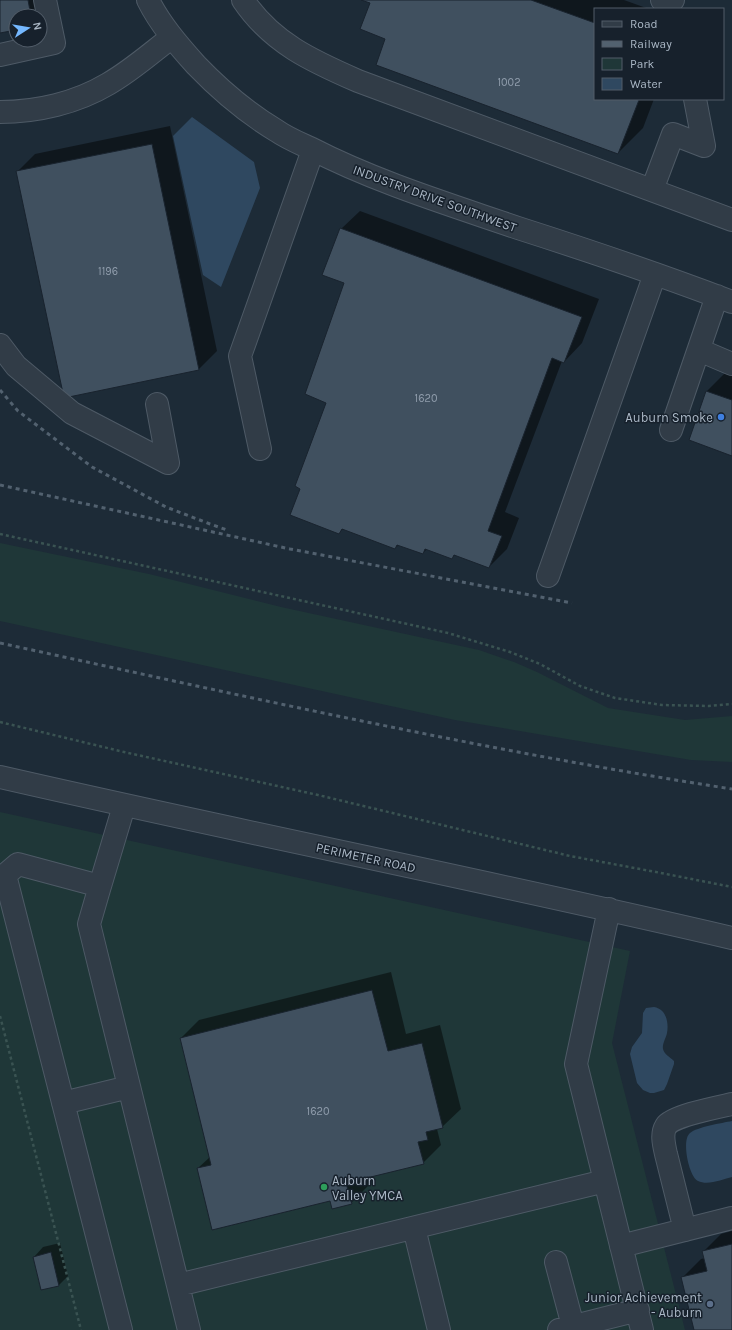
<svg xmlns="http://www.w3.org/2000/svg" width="732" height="1330" font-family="Karla,sans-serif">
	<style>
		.green { fill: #1f3738 }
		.water { fill: #2f4860 }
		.shadow { fill: #0007 }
		.building { fill: #40505f; stroke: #19232e }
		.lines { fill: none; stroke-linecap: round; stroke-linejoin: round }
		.minor-casing { stroke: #4e5a66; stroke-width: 24 }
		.path { stroke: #3a5352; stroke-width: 2.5; stroke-dasharray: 3 3; stroke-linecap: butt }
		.minor { stroke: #313c47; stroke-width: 22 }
		.rail { stroke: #52616f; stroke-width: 3; stroke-dasharray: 4 4; stroke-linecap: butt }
		.shop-dot { fill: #3f7fe0; stroke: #17212c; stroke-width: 1.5 }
		.leisure-dot { fill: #2e9e5b; stroke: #17212c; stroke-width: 1.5 }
		.service-dot { fill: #5c6f8a; stroke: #17212c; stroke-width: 1.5 }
		.labels { text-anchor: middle; stroke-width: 3; stroke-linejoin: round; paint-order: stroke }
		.number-label { font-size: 11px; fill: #909dac }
		.street-label { font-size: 13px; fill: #aab7c5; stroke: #17212c }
		.poi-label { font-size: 13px; fill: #aab7c5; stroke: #17212c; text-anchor: end }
	</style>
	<rect width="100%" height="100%" fill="#1d2b37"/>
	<path class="green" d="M0 543 149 574 281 607 479 650 514 662 537 672 608 708 685 720 732 716V762L691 760 455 720 0 621Z
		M0 812 630 951 612 1043 685 1330H0Z"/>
	<path class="water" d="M192 117 254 162 260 188 221 287 203 275 173 136Z
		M654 1007C666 1009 669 1022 667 1033 666 1038 662 1044 663 1049 664 1054 670 1057 674 1061V1064L667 1084 664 1090 654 1093H650L643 1090 637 1083 630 1054 632 1047 642 1033 643 1013 646 1008Z
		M732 1121V1177C723 1179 708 1186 698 1181 689 1177 681 1140 690 1133 697 1127 722 1123 732 1121Z"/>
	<path class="shadow" d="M0 0H45L40 16H16V29L0 32Z
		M364 0H624L649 9H595V99H654L643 128 618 153 387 38 371 3Z
		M170 126 217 351 199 369 17 172 35 154Z
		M360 211 599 299 582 343 564 362 562 361 505 512 519 518 507 549 489 567 456 554 452 558 427 549 423 553 399 545 395 548 344 528 339 533 302 488 328 402 346 283 341 229Z
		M725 373 732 376V455L707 391Z
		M391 972 406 1034 440 1025 461 1109 442 1127 437 1129 441 1145 423 1163 367 1177 369 1185 351 1203 330 1200 198 1168 210 1157 181 1038 199 1020Z
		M732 1231V1330H695L682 1278 701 1259 705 1258 703 1252 721 1234Z
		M60 1243 68 1276 59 1285 34 1257 43 1247Z"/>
	<path class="building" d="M0 0H28L31 16H16V30L0 33Z
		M361 0H531L595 23V99H635L639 100 618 154 376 65 385 39 360 29 370 3Z
		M152 144 199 370 64 398 16 171Z
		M340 228 582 317 564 363 552 358 488 531 502 536 489 568 454 555 452 559 425 549 423 554 397 545 395 549 342 529 339 534 290 515 300 489 295 486 326 403 305 394 344 283 322 275Z
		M706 391 732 400V456L689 440Z
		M372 990 388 1051 422 1043 443 1128 426 1132 428 1140 418 1142 424 1164 346 1183 352 1204 332 1209 330 1201 212 1230 197 1168 211 1165 180 1038Z
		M732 1244V1330H694L681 1277 707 1271 702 1251Z
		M51 1252 59 1286 41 1290 33 1257Z"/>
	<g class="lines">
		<defs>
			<path id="minor" d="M148 0C160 24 178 45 196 65 220 90 247 113 277 131 287 138 299 143 310 148 376 182 448 204 518 228 590 251 661 275 732 302
				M243 0C272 43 312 61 358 81L732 220
				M662 0 666 2 673 0
				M0 55 54 43 45 0
				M695 99 704 146
				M0 112C37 112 76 103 108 84 131 71 151 53 172 37
				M652 190 673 134 704 146
				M0 345 16 366 72 413 168 463 157 404
				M699 350 732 364
				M671 430 717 296
				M260 449 240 356 313 150
				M548 576 655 274
				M0 777C244 833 489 881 732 938
				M100 886 89 924 189 1330
				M609 909 576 1064 642 1330
				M63 1103 129 1087
				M414 1228 439 1330
				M685 1230 666 1154C664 1145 661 1134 666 1126 672 1116 719 1107 732 1104
				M621 1246 732 1218
				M556 1262 573 1326
				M178 1285 605 1181
				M121 1330 5 875 18 864 100 886 124 806
				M559 1330 638 1310"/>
		</defs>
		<use href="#minor" class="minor-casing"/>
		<path class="path" d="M0 534 448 633 510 652 540 664 580 686 615 698 662 705 709 706 732 704
			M0 722 124 752 318 795 570 856 656 872 732 887
			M0 1016 81 1330"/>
		<use href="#minor" class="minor"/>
		<path class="rail" d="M0 390 18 411 92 467 166 507 210 524 227 530
			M0 485 290 549 572 603
			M0 643C243 696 486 751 732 789"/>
	</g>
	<circle class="shop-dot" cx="721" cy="417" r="4"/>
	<circle class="leisure-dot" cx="324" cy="1187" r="4"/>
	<circle class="service-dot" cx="710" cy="1304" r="4"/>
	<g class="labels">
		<g class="number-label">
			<text x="509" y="86">1002</text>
			<text x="108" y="275">1196</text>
			<text x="426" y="402">1620</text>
			<text x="318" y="1115">1620</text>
		</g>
		<g class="street-label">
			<text transform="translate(435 198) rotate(20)" y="5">INDUSTRY DRIVE SOUTHWEST</text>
			<text transform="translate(366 857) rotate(12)" y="5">PERIMETER ROAD</text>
		</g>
		<g class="poi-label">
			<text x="713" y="422">Auburn Smoke</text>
			<text x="332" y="1185" text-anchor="start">Auburn<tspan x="332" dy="15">Valley YMCA</tspan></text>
			<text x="702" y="1302">Junior Achievement<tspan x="702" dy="15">- Auburn</tspan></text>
		</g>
	</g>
	<rect x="594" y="8" width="130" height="92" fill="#17212c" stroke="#525d69"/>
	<rect x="602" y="21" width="20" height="6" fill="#313c47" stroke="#525d69"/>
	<text x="630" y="28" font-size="12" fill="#aab7c5">Road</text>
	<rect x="602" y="41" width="20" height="6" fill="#52616f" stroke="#525d69"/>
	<text x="630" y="48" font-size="12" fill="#aab7c5">Railway</text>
	<rect x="602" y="58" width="20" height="12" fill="#1f3738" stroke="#525d69"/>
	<text x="630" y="68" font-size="12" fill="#aab7c5">Park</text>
	<rect x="602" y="78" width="20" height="12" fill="#2f4860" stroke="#525d69"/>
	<text x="630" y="88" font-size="12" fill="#aab7c5">Water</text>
	<g transform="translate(28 28) rotate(78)"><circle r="19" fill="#17212c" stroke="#525d69"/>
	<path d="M0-3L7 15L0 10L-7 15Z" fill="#75b8ff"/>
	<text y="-6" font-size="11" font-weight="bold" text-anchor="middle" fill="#aab7c5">N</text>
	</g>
</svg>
